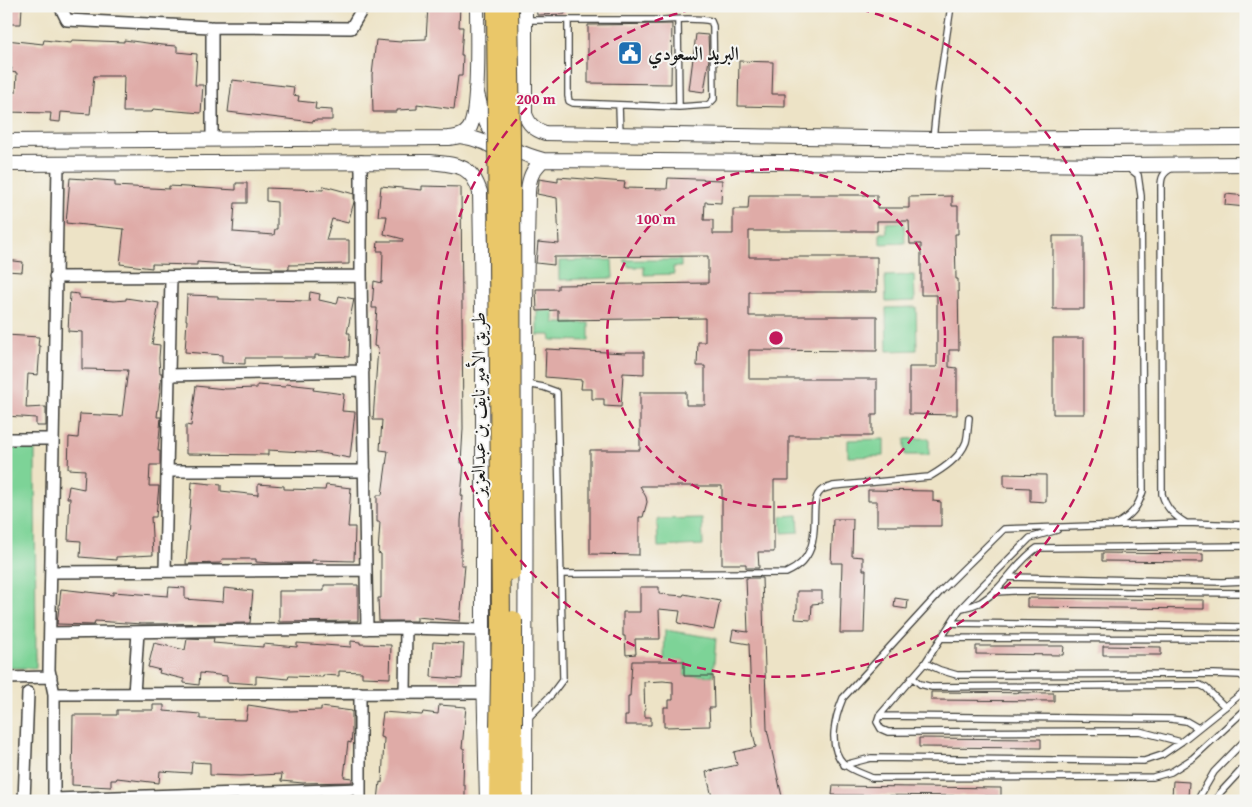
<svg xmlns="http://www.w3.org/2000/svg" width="1252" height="807" font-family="'Gentium Book Plus',Amiri,serif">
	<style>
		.green { fill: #7dd397; stroke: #4c785a }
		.building { fill: #dfaba7 }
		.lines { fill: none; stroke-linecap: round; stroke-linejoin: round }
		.service-casing { stroke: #3b3a36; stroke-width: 8 }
		.minor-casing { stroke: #3b3a36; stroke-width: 14 }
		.tertiary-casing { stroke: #3b3a36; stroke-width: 16 }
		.primary-casing { stroke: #3b3a36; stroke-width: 20 }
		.service { stroke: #fff; stroke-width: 5.5 }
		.minor { stroke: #fff; stroke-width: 11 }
		.tertiary { stroke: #fff; stroke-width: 14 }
		.primary { stroke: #eac769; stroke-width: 18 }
		.primary-bridge-casing { stroke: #3b3a36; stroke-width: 20; stroke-linecap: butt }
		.primary-bridge { stroke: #eac769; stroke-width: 18 }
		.ring { fill: none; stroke: #c2185b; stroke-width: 2.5; stroke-dasharray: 9 6 }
		.labels { text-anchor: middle; stroke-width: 4; stroke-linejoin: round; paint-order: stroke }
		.poi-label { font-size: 19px; font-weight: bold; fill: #1c1c1c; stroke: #f6f6f2; text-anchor: start }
		.street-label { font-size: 19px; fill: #1c1c1c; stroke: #f6f6f2 }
		.centre { fill: #c2185b; stroke: #f6f6f2; stroke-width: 2.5 }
		.ring-label { font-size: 15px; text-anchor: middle; font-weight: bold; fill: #c2185b; stroke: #f6f6f2; stroke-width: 4; stroke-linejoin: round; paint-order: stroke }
	</style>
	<rect width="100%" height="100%" fill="#f6f6f2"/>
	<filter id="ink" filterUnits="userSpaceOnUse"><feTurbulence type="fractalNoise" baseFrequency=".02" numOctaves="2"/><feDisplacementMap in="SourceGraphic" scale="10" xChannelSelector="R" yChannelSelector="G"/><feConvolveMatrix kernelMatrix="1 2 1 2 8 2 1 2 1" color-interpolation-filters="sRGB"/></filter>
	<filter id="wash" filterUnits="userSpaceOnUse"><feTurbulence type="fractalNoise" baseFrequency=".0096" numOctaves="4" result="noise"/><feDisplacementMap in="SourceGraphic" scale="20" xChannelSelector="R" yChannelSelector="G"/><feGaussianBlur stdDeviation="1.12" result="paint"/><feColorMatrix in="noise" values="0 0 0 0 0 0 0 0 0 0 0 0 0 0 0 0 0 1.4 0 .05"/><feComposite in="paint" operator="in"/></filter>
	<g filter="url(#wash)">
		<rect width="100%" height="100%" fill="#ede3c6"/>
		<path class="green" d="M904 222 905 243 880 244V233H887L886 223Z
			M612 260 613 278 559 280V261Z
			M624 260H681V267H673L674 274 644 275V267H629Z
			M914 275 915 301 886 302 885 276Z
			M537 305H554V323H589V341L551 340 550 335H537Z
			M916 307 917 350 887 351 886 308Z
			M929 438V455H905V439Z
			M884 439V456L848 457V440Z
			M6 446H35L36 668H6Z
			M798 515 799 532 782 533 781 516Z
			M702 518 703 545 658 547 657 519Z
			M665 630 716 638 713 676H684V661L664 662Z"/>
		<g id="blocks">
			<path class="building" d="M6 6H22L21 24H6Z
				M428 6H460L459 27H463L461 55H463L462 76H458L454 109 417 104V109L397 110V112H373L372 75 376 40 401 42V40L426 39Z
				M536 6H564L565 14 537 15Z
				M672 24 671 84 588 83V25Z
				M696 34 708 35 709 59 704 92 689 90Z
				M6 40 43 44 44 40 71 43 72 40 124 42V40L162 45 177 46V52L197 54 195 85H203L201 113 153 109 152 112H123L124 76H94L90 114 61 112 60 122 50 121 51 113 6 112V92H16L17 73 11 72 12 68 6 67Z
				M739 61 773 62 772 94H785V107L738 106Z
				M232 80 294 87 293 95 299 96 298 101 316 103 315 109 332 110V120H314L313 122 228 112Z
				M558 177 625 182 624 188 667 189 668 178 722 180 721 203 705 202 704 220H713V234H733V209H748L749 195H877V208H909V197L952 196V206H958V234H955L956 279H958L959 350H949V367L957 368V415L909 414V367H937V295H921V244H910L909 221H877V231H749V257H877V292H749V316H877V351L749 350V379H877V415H872V436H789V480H774V552H758L759 568H746V564H722V486H640L646 497 647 502 643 517H639V555L590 554V450H640V392H686V405H705V366H697L698 342H705V318L558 320V310L537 311 536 289H558V285L708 283V256L554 257V265L536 263 538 242 559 244 557 198 537 194 539 181V179L558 182Z
				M70 178 115 181V186L169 189V186L236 190V183H247V203H235L233 232 274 235 275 229H277V202L266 201V188L323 190 324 186 354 194V202L348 223 332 219 326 240H349V264L289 265V269H272V267L197 262V265L152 264V268L120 264 124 229 66 223Z
				M381 186 422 190V186L461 187 463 429 461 463H464L461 496H463L461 521V565H465L460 621 417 617V621H379L378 598H381V554L378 553 380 522H377V495H382L388 451 380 450 382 420H373L378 347 374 346 377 308H372L374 281 382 283 383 251H377L378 241H403V239L384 234 387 216H378Z
				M1226 194 1246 196V207L1225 205Z
				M1053 236H1084V309H1053Z
				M6 260 23 262 22 272 6 271Z
				M310 292 320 294 319 300 337 304 339 296 354 299 347 333H350L349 357 315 355V358H245V364L222 363V355L185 352 187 320H186L187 295 218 296V299L309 301Z
				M70 293 79 294V298L114 301 126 300V298L159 303 152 344 160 345 159 358 160 373H162L157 417H161L158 451H160V465H150L149 486H159L156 517H151L153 555 116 557V560L80 557 81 541 68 540 70 498H67L69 486 84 489 85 470 68 469 69 437 78 438 80 414 122 416 128 370 82 369V332L68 331Z
				M6 335 39 337 38 346H40L38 375 28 374 26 408 46 407V426H36V418L6 416Z
				M1053 338H1084V414H1053Z
				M546 349 626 353V352H644V374L623 373 621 407 604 406V399H592V389H581L582 380 545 377Z
				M286 384 314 387 313 390 344 394 342 411 355 412 350 458 321 453 268 450V455L186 454V425L191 426 196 386 225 389 257 388V385L285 387Z
				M1004 474 1046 475V502L1030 501V488L1004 487Z
				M192 482 221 485V491L258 495V484L284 486V489L325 490 326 485 351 488 348 527H355L354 561 312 560V563H273L256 562V559H222L221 563 186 564Z
				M868 490 933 491V501L941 502V526H877V501H868Z
				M833 519H853L852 556 863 557V570H866L864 633H840L842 563H831Z
				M1102 553 1203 554V562L1102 561Z
				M746 578H762L767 729 783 801H713L706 772 737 765 734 752 756 747 752 728 749 644 731 641 733 630 748 632Z
				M324 585H358V621L279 622V591H324Z
				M169 587 185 588V599L223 602 224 588 253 591 250 623 142 624 95 621 94 625 57 624 61 589 113 595V592L168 596Z
				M640 587H659V594L683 596 684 594 720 601 714 630 678 623 680 611 659 609 660 639H635L636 654 626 655 625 636H623V612H640Z
				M797 591H822V603L812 604 811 620 795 619 796 609H797Z
				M895 598 908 600 907 609 894 607Z
				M1027 598 1204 600V609L1027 607Z
				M214 638 213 643 263 647V644L297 647V643L351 647V641L360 642V644L391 645 390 678 362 677V672L339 671V676L323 675V677L289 676 288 679 256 676V684L227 682V676L200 673 199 685 184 683V679L159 673 160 670 148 667 154 643 185 650 187 639Z
				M433 642 464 644 462 679 431 677Z
				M976 646H1064L1063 655 976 654Z
				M1103 646 1161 647V655H1103Z
				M632 661H684V676H713L714 708H709L710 726 664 727V707H669V700H673V682L663 681 644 682 645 717H651V725H625V716H628V696H630Z
				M931 692 1054 693V701L931 700Z
				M153 705H164V711L200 714V719L246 720 248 705 288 711 321 710V707L352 711V733L351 743 348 742 344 777 352 778V782L303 783 281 781 282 774 240 776 210 775V763L192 762 191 773 160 771 159 783 117 778 116 780H111V787L72 785 73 715H117V710H153Z
				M439 705 466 707 462 748H464L463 785H465V801H378L380 782 382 783 384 738 380 737 383 712 422 715 423 712 438 714Z
				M919 738 1041 739V748L919 747Z
				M1173 781 1189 782 1188 798 1172 797Z
				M833 786 1001 788V796L832 795Z"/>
		</g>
	</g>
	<g filter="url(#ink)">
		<use href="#blocks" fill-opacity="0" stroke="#3b3a36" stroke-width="1"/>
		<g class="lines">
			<defs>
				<path id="service" d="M525 20C569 20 613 20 657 20 674 20 695 17 711 21L713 26 714 99 708 105 679 107 573 103 569 101 568 96V20
					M678 20 679 107
					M619 105 620 135
					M933 139 937 100 951 6
					M1172 168C1163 173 1161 177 1161 187L1162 494C1166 508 1173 515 1186 523
					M527 384 543 387 557 392 563 679 551 695 528 718
					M1115 525C1131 516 1138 508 1143 491L1141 196 1138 175 1129 168
					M1246 525 1186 523 1004 529 941 591 843 698C835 717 827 747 844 764 850 770 864 774 872 778L1153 777 1171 772 1193 758 1246 709
					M1057 530 1030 538 981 587 960 609 925 663 879 716 877 722 881 729 888 732 1139 731 1181 742
					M561 574 786 573C832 553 803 503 822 490 824 488 830 488 833 486L929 477C943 469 960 458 966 442 968 435 968 426 969 418
					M1009 577 1222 582 1246 581
					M995 592 1013 591 1246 593
					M962 608C968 607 975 605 981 602 1004 588 1015 563 1037 548L1246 546
					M952 623 1246 627
					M942 638 1242 639 1246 641
					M925 663 940 670 957 675 1214 674 1240 675 1246 679
					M912 677 920 684 932 687 1200 685 1206 688 1225 707
					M879 716 1171 719 1186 721 1198 728
					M844 765 871 758 1144 761 1162 755 1181 742 1246 690
					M1197 801 1214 772 1246 739
					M1215 801 1220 793 1246 765"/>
				<path id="minor" d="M60 6 67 20 210 27 351 28 361 11V6
					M212 139V27
					M361 161V276L367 629
					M55 277 361 276
					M169 375 363 371
					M6 439H52
					M167 471H365
					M165 571 171 277
					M51 572 366 570
					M50 633 406 628 483 630
					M6 678 51 677
					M405 692 406 628
					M360 693V801
					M54 694 485 693
					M134 694 138 632
					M54 799 360 789
					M24 801 28 693
					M54 801V694L49 670 58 164"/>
				<path id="tertiary" d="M525 6V114C529 125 534 129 545 133L933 139 1246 137
					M476 89C486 135 497 147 543 160L1122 165 1246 164
					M460 136C476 138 492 144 504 155
					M6 141 449 138C457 137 464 136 469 129 480 113 477 30 477 6
					M6 164 430 162C457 165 471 164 480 192L483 362V630L487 801
					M525 801 526 304 528 192C529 178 532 170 543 160"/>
				<path id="primary" d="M513 727 514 801
					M498 801 499 727"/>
			</defs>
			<use href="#service" class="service-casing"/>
			<use href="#minor" class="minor-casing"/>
			<use href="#tertiary" class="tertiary-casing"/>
			<use href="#primary" class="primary-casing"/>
			<use href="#service" class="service"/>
			<use href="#minor" class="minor"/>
			<use href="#tertiary" class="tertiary"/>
			<use href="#primary" class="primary"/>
			<defs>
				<path id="primary-bridge" d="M496 6 501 626 499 727
					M509 6 511 138 512 571
					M513 620V727"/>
			</defs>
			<use href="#primary-bridge" class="primary-bridge-casing"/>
			<use href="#primary-bridge" class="primary-bridge"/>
		</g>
	</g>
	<g class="ring">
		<circle cx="776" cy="338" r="169"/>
		<path d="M846 6A339 339 0 1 1 706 6"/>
	</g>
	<defs>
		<symbol id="civic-square" viewBox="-11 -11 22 22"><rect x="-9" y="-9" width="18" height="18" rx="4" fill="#1f6fb2" stroke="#f6f6f2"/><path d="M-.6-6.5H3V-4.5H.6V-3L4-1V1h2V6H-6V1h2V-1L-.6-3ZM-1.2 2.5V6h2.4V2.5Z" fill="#fff"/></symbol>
	</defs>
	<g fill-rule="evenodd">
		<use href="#civic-square" x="616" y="39" width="28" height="28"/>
	</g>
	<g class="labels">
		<g class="poi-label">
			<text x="648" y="60">البريد السعودي</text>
		</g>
		<g class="street-label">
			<text transform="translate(478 404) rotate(-90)" y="7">طريق الأمير نايف بن عبدالعزيز</text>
		</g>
	</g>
	<circle cx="776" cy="338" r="8" class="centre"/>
	<g class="ring-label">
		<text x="536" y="104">200 m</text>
		<text x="656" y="224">100 m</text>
	</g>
	<rect width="1252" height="807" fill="none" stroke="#f6f6f2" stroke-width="25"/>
</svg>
